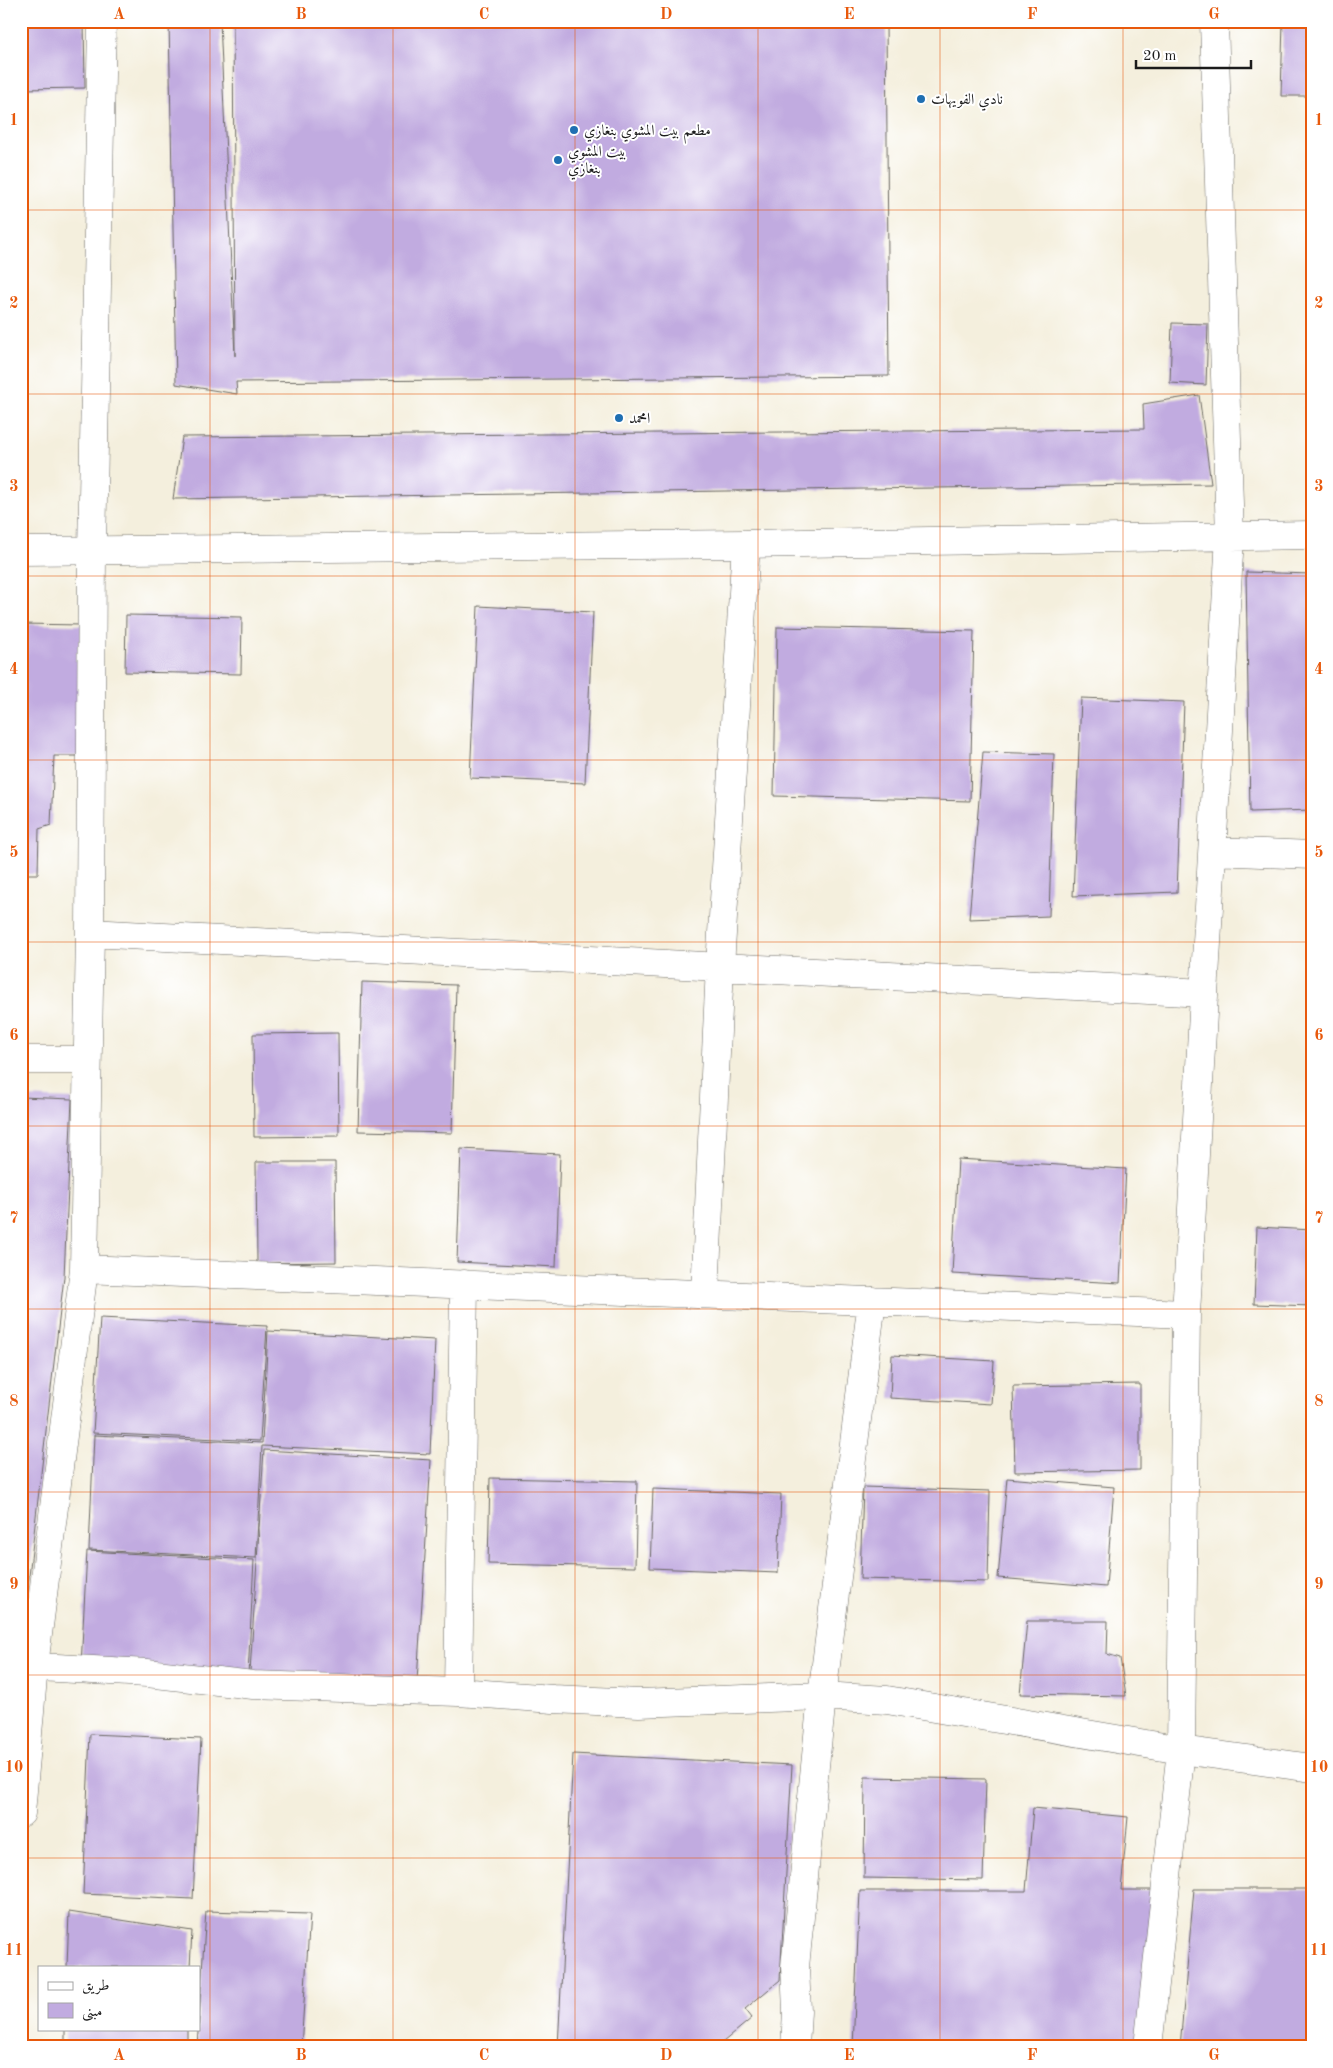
<svg xmlns="http://www.w3.org/2000/svg" width="1333" height="2068" font-family="'Old Standard TT',Amiri,serif">
	<style>
		.building { fill: #c1abe0 }
		.lines { fill: none; stroke-linecap: round; stroke-linejoin: round }
		.minor-casing { stroke: #686660; stroke-width: 29 }
		.minor { stroke: #fff; stroke-width: 28 }
		.grid { fill: none; stroke: #e8590c; stroke-width: 1; stroke-opacity: 0.55 }
		.poi-dot { fill: #1f6fb2; stroke: #fff; stroke-width: 2 }
		.labels { text-anchor: middle; stroke-width: 4; stroke-linejoin: round; paint-order: stroke }
		.poi-label { font-size: 15px; fill: #1c1c1c; stroke: #fff; text-anchor: start }
		.neatline { fill: none; stroke: #e8590c; stroke-width: 2 }
		.grid-label { font-size: 16px; text-anchor: middle; font-weight: bold; fill: #e8590c }
	</style>
	<rect width="100%" height="100%" fill="#fff"/>
	<filter id="ink" filterUnits="userSpaceOnUse"><feTurbulence type="fractalNoise" baseFrequency=".02" numOctaves="2"/><feDisplacementMap in="SourceGraphic" scale="10" xChannelSelector="R" yChannelSelector="G"/><feConvolveMatrix kernelMatrix="1 2 1 2 8 2 1 2 1" color-interpolation-filters="sRGB"/></filter>
	<filter id="wash" filterUnits="userSpaceOnUse"><feTurbulence type="fractalNoise" baseFrequency=".0096" numOctaves="4" result="noise"/><feDisplacementMap in="SourceGraphic" scale="20" xChannelSelector="R" yChannelSelector="G"/><feGaussianBlur stdDeviation="1.12" result="paint"/><feColorMatrix in="noise" values="0 0 0 0 0 0 0 0 0 0 0 0 0 0 0 0 0 1.4 0 .05"/><feComposite in="paint" operator="in"/></filter>
	<g filter="url(#wash)">
		<rect width="100%" height="100%" fill="#f4efdd"/>
		<g id="blocks">
			<path class="building" d="M21 21H84L85 88 21 89Z
				M169 21H220L235 356 233 21H886L889 376 236 382 237 394 176 384Z
				M1283 21H1312V96H1281Z
				M1172 323 1208 324 1206 385 1170 383Z
				M1199 395 1211 484 173 499 182 437 1144 429 1143 404Z
				M1246 572 1312 574V810L1250 812Z
				M478 606 593 612 585 783 470 778Z
				M126 615 242 617 241 674 125 672Z
				M21 624 82 625 79 756H54L51 825 39 829 38 874H21Z
				M777 627 974 631 970 801 774 796Z
				M1081 698 1184 702 1177 892 1073 896Z
				M983 752 1054 754 1049 916 969 919Z
				M362 982 456 985 452 1133 358 1131Z
				M338 1033 339 1136 254 1137 253 1034Z
				M21 1097 72 1099 64 1277 22 1636Z
				M461 1149 560 1154 556 1267 457 1262Z
				M958 1159 1126 1169 1120 1283 952 1274Z
				M256 1162H335L336 1262 257 1263Z
				M1257 1227 1312 1230V1306L1254 1304Z
				M100 1318 267 1326 260 1441 93 1433Z
				M268 1331 435 1340 430 1454 262 1446 256 1558 89 1550 94 1435 262 1443Z
				M892 1355 994 1361 991 1404 890 1398Z
				M1140 1384V1470L1015 1472 1013 1386Z
				M264 1450 431 1460 417 1681 250 1672Z
				M490 1478 637 1481 635 1567 488 1564Z
				M1007 1478 1114 1487 1106 1587 998 1578Z
				M863 1487 990 1491 988 1582 860 1579Z
				M653 1489 781 1494 778 1573 650 1568Z
				M87 1551 254 1560 248 1675 81 1666Z
				M1027 1621H1108L1107 1654 1120 1658 1126 1696 1020 1694Z
				M90 1734 201 1739 193 1899 83 1894Z
				M573 1754 792 1765 780 1980 745 2009 752 2018 717 2047H558Z
				M865 1777 986 1779 983 1880 864 1878Z
				M1033 1808 1128 1817 1121 1890H1156L1137 2047H853L860 1891H1026Z
				M1194 1889H1312V2047H1180Z
				M206 1911 310 1914 301 2047H197Z
				M69 1912 192 1931 190 1967H67Z
				M65 2029H187V2047H65Z"/>
		</g>
	</g>
	<g filter="url(#ink)">
		<use href="#blocks" fill-opacity="0" stroke="#686660" stroke-width="1"/>
		<g class="lines">
			<defs>
				<path id="minor" d="M21 551 746 544 1312 535
					M1213 851 1312 855
					M90 933 1204 993
					M21 1060H87
					M84 1269 1186 1314
					M705 1294 720 966 746 544
					M21 1666 147 1673 253 1685 458 1692 553 1699 639 1703 822 1696 887 1700 1181 1750 1312 1768
					M458 1692 464 1284
					M21 1813 34 1666 84 1269 90 933 92 551 102 21
					M795 2047 797 2011 795 1967 822 1696 872 1301
					M1148 2047 1181 1750 1186 1314 1230 536 1214 21"/>
			</defs>
			<use href="#minor" class="minor-casing"/>
			<use href="#minor" class="minor"/>
		</g>
	</g>
	<path class="grid" d="M210 21V2047M393 21V2047M575 21V2047M758 21V2047M940 21V2047M1123 21V2047M21 210H1312M21 394H1312M21 576H1312M21 760H1312M21 942H1312M21 1126H1312M21 1309H1312M21 1492H1312M21 1675H1312M21 1858H1312"/>
	<g class="poi-dot">
		<circle cx="921" cy="99" r="5"/>
		<circle cx="574" cy="130" r="5"/>
		<circle cx="558" cy="160" r="5"/>
		<circle cx="619" cy="418" r="5"/>
	</g>
	<g class="labels">
		<g class="poi-label">
			<text x="931" y="104">نادي الفويهات</text>
			<text x="584" y="135">مطعم بيت المشوي بنغازي</text>
			<text x="568" y="156">بيت المشوي<tspan x="568" dy="17">بنغازي</tspan></text>
			<text x="629" y="423">امحمد</text>
		</g>
	</g>
	<rect width="1333" height="2068" fill="none" stroke="#fff" stroke-width="55"/>
	<rect x="38" y="1966" width="162" height="65" fill="#ffffff" stroke="#a4a4a4"/>
	<rect x="48" y="1982" width="25" height="8" fill="#ffffff" stroke="#a4a4a4"/>
	<text x="82" y="1990" font-size="15" fill="#1c1c1c">طريق</text>
	<rect x="48" y="2003" width="25" height="15" fill="#c1abe0" stroke="#a4a4a4"/>
	<text x="82" y="2016" font-size="15" fill="#1c1c1c">مبنى</text>
	<path d="M1136 60v8h115v-8" fill="none" stroke="#1c1c1c" stroke-width="2.5"/>
	<text x="1143" y="60" font-size="15" fill="#1c1c1c" stroke="#ffffff" stroke-width="4" paint-order="stroke">20 m</text>
	<rect x="28" y="28" width="1278" height="2012" class="neatline"/>
	<g class="grid-label">
		<text x="119" y="19">A</text>
		<text x="301" y="19">B</text>
		<text x="484" y="19">C</text>
		<text x="666" y="19">D</text>
		<text x="849" y="19">E</text>
		<text x="1032" y="19">F</text>
		<text x="1214" y="19">G</text>
		<text x="14" y="125">1</text>
		<text x="1319" y="125">1</text>
		<text x="14" y="308">2</text>
		<text x="1319" y="308">2</text>
		<text x="14" y="491">3</text>
		<text x="1319" y="491">3</text>
		<text x="14" y="674">4</text>
		<text x="1319" y="674">4</text>
		<text x="14" y="857">5</text>
		<text x="1319" y="857">5</text>
		<text x="14" y="1040">6</text>
		<text x="1319" y="1040">6</text>
		<text x="14" y="1223">7</text>
		<text x="1319" y="1223">7</text>
		<text x="14" y="1406">8</text>
		<text x="1319" y="1406">8</text>
		<text x="14" y="1589">9</text>
		<text x="1319" y="1589">9</text>
		<text x="14" y="1772">10</text>
		<text x="1319" y="1772">10</text>
		<text x="14" y="1955">11</text>
		<text x="1319" y="1955">11</text>
		<text x="119" y="2060">A</text>
		<text x="301" y="2060">B</text>
		<text x="484" y="2060">C</text>
		<text x="666" y="2060">D</text>
		<text x="849" y="2060">E</text>
		<text x="1032" y="2060">F</text>
		<text x="1214" y="2060">G</text>
	</g>
</svg>
